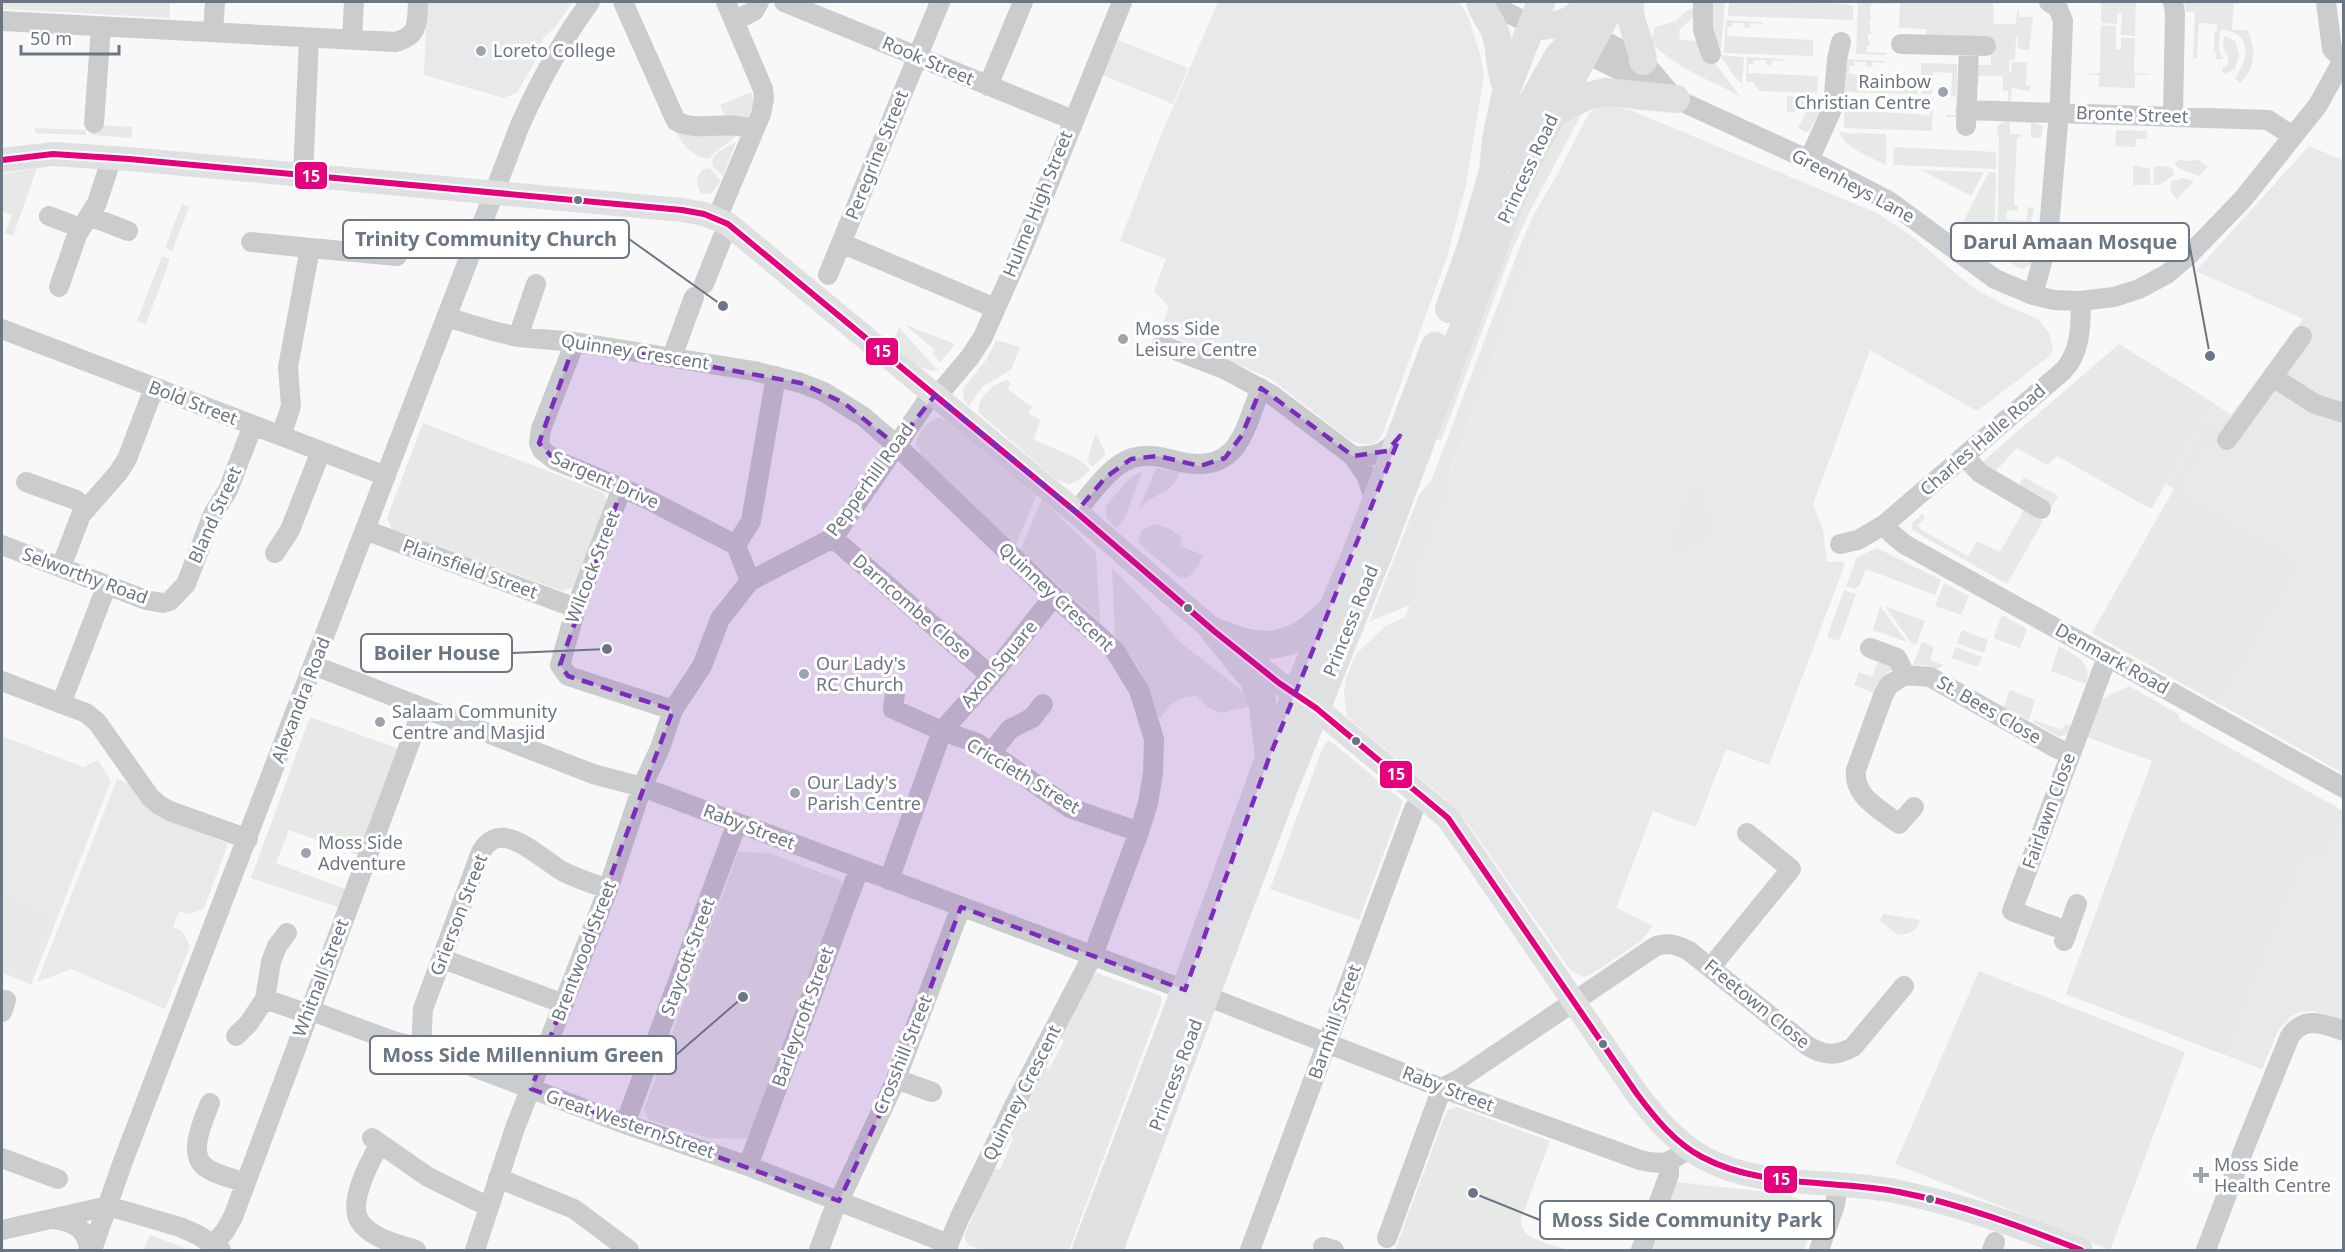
<svg xmlns="http://www.w3.org/2000/svg" width="2345" height="1252" font-family="'Noto Sans',sans-serif">
	<style>
		.built { fill: #e8e9ea }
		.green { fill: #e6e9e5 }
		.lines { fill: none; stroke-linecap: round; stroke-linejoin: round }
		.minor { stroke: #cbccce; stroke-width: 20 }
		.major { stroke: #dfe0e1; stroke-width: 24 }
		.highway { stroke: #dfe0e1; stroke-width: 28 }
		.bus-1-casing { stroke: #fff; stroke-width: 10 }
		.bus-1 { stroke: #e5007d; stroke-width: 6 }
		.marked { fill: #7b2cbf; fill-opacity: 0.2; stroke: #7b2cbf; stroke-width: 4.5; stroke-dasharray: 12 8; stroke-linejoin: round }
		.poi-dot { fill: #9ca4ad; stroke: #fff; stroke-width: 2 }
		.bus-dot { fill: #6b7684; stroke: #fff; stroke-width: 2 }
		.labels { text-anchor: middle; stroke-width: 6; stroke-linejoin: round; paint-order: stroke }
		.poi-label { font-size: 18px; fill: #6b7684; stroke: #fff; text-anchor: start }
		.street-label { font-size: 18px; fill: #6b7684; stroke: #fff }
		.leader { fill: none; stroke: #6b7684; stroke-width: 2 }
		.callout-dot { fill: #6b7684; stroke: #fff; stroke-width: 2 }
		.callout { fill: #fff; stroke: #6b7684; stroke-width: 2 }
		.callout-label { font-size: 20px; text-anchor: middle; font-weight: bold; fill: #6b7684 }
		.line-badge { stroke: #fff; stroke-width: 2 }
		.badge-label { font-size: 16px; text-anchor: middle; font-weight: bold; fill: #fff }
	</style>
	<rect width="100%" height="100%" fill="#f8f8f8"/>
	<path class="built" d="M427 2H573L554 28 543 38 535 61 517 93 503 98 424 75Z
		M1218 2H1457L1462 6 1469 19 1481 58 1484 76 1466 185 1447 257 1382 435 1379 440 1373 444H1360L1350 440 1271 379 1160 331 1169 307 1154 291 1166 259 1120 241 1161 135Z
		M1118 40 1188 68 1173 104 1103 75Z
		M1602 105 1630 110 1877 213 1913 237 1972 287 2003 304 2038 319 2049 333 2053 348 2050 356 1977 411 1870 350 1813 504 1823 530 1827 562 1841 561 1845 564 1769 765 1726 749 1696 827 1653 811 1616 908 1653 926 1641 941 1592 974 1584 977 1571 971 1471 828 1449 802 1347 717 1344 692 1346 678 1356 654 1386 626 1405 617 1420 578 1416 576 1449 483 1447 482 1533 253 1530 248 1557 175 1589 113Z
		M2309 146 2343 160V773L2092 633 2174 489 2166 484 2214 403 2231 415 2303 319 2196 271Z
		M2178 714 2181 721 2343 811V1021L2314 1011 2301 1012 2292 1016 2278 1030 2262 1069 2066 994 2152 761Z
		M2 736 83 767 98 760 111 781 31 985 2 973Z
		M117 779 128 783 141 802 153 813 228 844 204 908 189 914 179 911 173 927 182 931 190 946 165 1009 71 969 37 982Z"/>
	<path class="green" d="M2 2H170V18L2 9Z
		M1711 2H1725L1721 49H1717L1710 27Z
		M1729 2 1846 4 1853 6V20L1728 16Z
		M1858 2H1890V4L1872 3 1870 8 1871 21 1869 22 1871 34H1868V41H1870V46H1867V52L1886 53V55L1856 54Z
		M1900 2 1993 3 1994 24H2016L2017 11H2019V17H2033L2029 50 2018 49V37H2016L2015 59 2009 60V73H2011L2012 62H2027L2026 85 2031 86 2030 91 2012 88 2011 101H2008V91H2003V76H1979L1978 86H1976L1977 65H1991V40L1926 37V29L1899 28Z
		M2101 2H2136L2135 36 2121 35 2122 13H2117V24L2101 23Z
		M2184 2H2234L2232 30H2247C2257 49 2255 69 2240 84L2235 78C2250 58 2251 30 2220 30L2219 51 2224 59H2216V52H2214V31H2217V24L2199 23 2197 58H2193L2195 12H2186Z
		M1695 7V16L1679 30 1680 40 1698 41 1740 96C1710 80 1672 67 1651 41L1655 27 1676 21 1684 13Z
		M1726 20 1762 22V24L1750 23V28L1744 27V23H1732V27H1727V36L1813 40V56L1724 53Z
		M2101 25 2116 26V49H2121V38H2135L2134 73 2150 74V75H2135V88L2099 87V75L2084 74 2100 73Z
		M2224 36 2235 41 2239 55 2235 69 2225 74 2222 72V68L2227 65C2229 57 2228 54 2223 49Z
		M1720 55 1744 57 1742 84 1734 76Z
		M1747 57 1784 59V61L1772 60 1771 65H1766V60H1754L1753 64H1749L1748 73 1818 76 1817 93 1759 91 1753 82H1746Z
		M1846 59 1884 61V63L1872 62V67L1866 66V62H1854V66H1849V74L1918 78 1917 94 1844 92Z
		M1921 63 1957 64 1956 117H1946V115H1955L1956 97 1951 96 1952 73 1933 72 1932 94H1921Z
		M751 92 754 102 748 118 725 117 720 105Z
		M1787 96 1825 99 1823 107 1809 131 1805 132 1798 128 1807 111 1799 107 1794 113 1787 112Z
		M1913 97 1933 98 1932 131 1844 128V110L1930 115V100H1918V104H1913Z
		M1589 100 1530 211 1513 248 1441 441 1435 439 1530 189 1558 127Z
		M2005 121 2034 122 2043 126 2041 138H2031V123L2010 122V134H2021V137L2017 138 2014 205 2018 206 2017 211 2007 210 2006 219 2026 221 2028 207 2034 208 2031 224 2019 242H2012L2009 251 2011 254 2007 261 1997 256 1999 136 1997 133V126Z
		M94 125 132 127V138L91 135Z
		M35 128 86 130V135L35 133Z
		M2116 130 2147 131V139H2136L2135 147 2115 146Z
		M1840 131 1844 133 1886 134V165C1873 158 1841 147 1840 131Z
		M676 132 734 133 737 136 716 151 710 158C695 160 683 145 676 132Z
		M736 142 723 176 713 167 712 160 718 152Z
		M1894 147 1996 152V169L1893 165Z
		M2180 159 2185 161 2199 160 2208 167 2199 176C2189 171 2184 173 2174 164Z
		M2133 165 2150 169V185H2133Z
		M2157 166 2170 167 2173 170 2174 175 2159 185H2154V167Z
		M37 168 13 236 5 233 12 215 2 211V174Z
		M710 168 721 181 711 193 701 194C696 182 695 179 703 169Z
		M1921 170 1984 172 1971 196Z
		M1989 172H1996L1994 253 1961 226Z
		M1557 175 1530 248 1533 253 1447 481 1450 483 1416 576 1420 578 1410 605 1369 622 1420 493 1432 479 1521 244 1532 218Z
		M2182 178 2194 181 2177 199 2172 194 2170 182Z
		M182 204 189 207 172 251 165 248Z
		M2026 240 2037 247 2032 264 2022 269 2010 263Z
		M162 256 170 259 146 324 137 321Z
		M904 324 955 344 940 363 932 353 935 350Z
		M899 327 937 370C923 375 904 353 893 344Z
		M996 340 1020 347 1011 370 983 386 969 406 964 400 963 389 986 360Z
		M2119 344 2214 403 2151 509 2057 456 2047 465 2017 448 1994 473 1981 463Z
		M1007 380 1010 383 1008 390C1018 395 1022 402 1032 406L1029 413 1040 420 1034 439C1049 448 1083 457 1090 470 1075 484 1070 489 1052 476L979 413C976 397 993 384 1007 380Z
		M939 418 947 421 1037 494 1015 546 918 455 920 452 916 446C917 433 926 421 939 418Z
		M2213 422 2222 427C2216 436 2216 442 2211 450L2204 446 2178 487 2173 484 2205 423 2208 425Z
		M423 423 604 493 607 502 574 587 562 591 392 529 387 518Z
		M1096 433 1106 454 1092 467 1087 460Z
		M1156 468 1180 472C1170 499 1153 490 1138 511Z
		M1142 471 1125 518 1117 528C1109 521 1104 517 1106 506L1129 479Z
		M2024 477 2058 496 2052 507 2018 487Z
		M1699 488 1702 491C1705 506 1711 525 1708 540L1701 546 1675 549 1672 543 1690 493Z
		M2174 489 2299 562 2219 704 2092 633Z
		M1042 499 1096 552 1100 622 1020 550Z
		M2024 510 2043 521 2007 584 1912 530V523L1922 514 1925 517 1918 525 1920 529 1968 556 1977 541 2000 552Z
		M1154 524C1166 526 1174 530 1182 539L1180 546 1203 555 1199 565 1188 578H1180L1138 543 1141 531Z
		M1877 548 1941 580 1935 595 1866 569 1859 586 1854 589 1846 586 1857 557Z
		M1112 568 1153 610 1181 643 1239 688 1248 698 1250 706 1221 713 1209 708 1197 696C1179 696 1170 703 1161 718L1157 717 1138 666 1115 636Z
		M1944 583 1969 596 1961 615 1935 606Z
		M1844 590 1856 594 1839 641 1827 637Z
		M1880 606 1907 642 1873 630Z
		M1885 606 1925 621 1916 645 1912 644Z
		M2002 615 2027 629 2020 648 1993 638Z
		M1962 630 1988 640 1984 653 1957 643Z
		M1922 642 1934 647 1930 660 1943 665 1936 670 1925 665H1913Z
		M2059 646C2075 655 2094 663 2086 684L2051 671Z
		M1955 647 1982 657 1978 667 1952 658Z
		M1878 662 1889 665 1892 669 1881 679 1874 693 1854 685 1859 672 1872 677Z
		M2129 686 2178 714 2181 721 2343 811 2324 859 2304 851 2225 1055 2066 994 2152 761 2087 737 2100 700Z
		M2010 690 2035 700 2029 720 2004 707Z
		M310 717 397 748 358 855 289 830 276 863 345 889 338 907 251 878Z
		M2034 720 2062 730 2065 724 2071 726 2067 734 2059 737 2033 722Z
		M1329 740 1403 801 1359 920 1270 889 1323 747Z
		M738 852 769 853 838 879 843 884 749 1139 708 1138 649 1120 644 1110Z
		M2 896 51 916 27 976 2 966Z
		M1883 914 1920 920C1917 932 1910 934 1898 935L1880 921Z
		M1979 971 2185 1052 2110 1250 1895 1164Z
		M1097 973 1161 996V1004L1069 1250H981L968 1245 964 1237 992 1168 1000 1170 1013 1139 1010 1132 1043 1066 1049 1069 1064 1041 1058 1037 1088 977 1092 978Z
		M1457 1107 1550 1141 1521 1219C1519 1240 1552 1244 1568 1250H1395L1442 1123 1448 1110Z
		M1677 1182 1784 1194C1819 1201 1813 1224 1804 1250H1650Z
		M150 1235 190 1250H143Z"/>
	<g class="lines">
		<path class="minor" d="M623 2 676 121C698 133 729 119 754 130
			M784 2 1073 120
			M1486 2 1542 30
			M1703 2V30L1711 54
			M2326 2 2332 49 2342 59
			M2 21 395 42C419 36 417 23 418 2
			M734 21 754 11 759 2
			M1584 30 1643 61 1670 93
			M213 32 215 2
			M352 40 354 2
			M1901 44 1986 46
			M1576 48 1676 99 1809 160 1889 201 1995 279 2033 295 2054 300 2080 301 2114 297 2139 289 2167 274 2188 256 2243 199 2318 105 2344 58
			M988 86 1023 2
			M1966 110 2268 120 2293 136
			M2173 116 2175 13 2173 2
			M94 123 101 27
			M1966 126 1969 46
			M1809 160 1833 107 1837 59 1841 42
			M303 176 309 38
			M49 216 81 228
			M89 216 128 231
			M717 218 761 114 764 99 763 89 726 2
			M251 242 310 248
			M841 243 995 308
			M828 275 940 2
			M704 284 728 224
			M59 287 77 235 97 203 112 157
			M2033 295 2048 240 2060 100 2063 21 2058 8 2049 2
			M446 317 493 331 518 337 575 342 754 371 801 383 824 392 864 417 896 445 1054 596 1100 637 1115 651 1139 690 1154 739 1153 773 1148 803 1139 832 1093 955 1016 1102 959 1219 946 1250
			M2 329 386 476
			M518 337 536 284
			M575 342 541 429 539 443 542 450 555 460 643 497 736 545 750 581
			M1162 345 1226 370 1272 395 1353 456 1366 475 1375 501
			M672 357 694 297
			M2273 377 2315 404 2344 413
			M281 436 291 406 288 367 310 248 397 256
			M2227 440 2302 336
			M1353 456C1375 457 1384 455 1398 438
			M1964 456 1980 473 2041 509
			M26 482 76 500 87 509
			M622 488 576 608 560 665 568 676 673 710
			M1076 512C1091 494 1109 466 1132 458 1147 453 1162 457 1177 461 1238 476 1243 433 1261 388
			M1885 524 1891 533 1904 544 2344 788
			M365 530 576 608
			M833 538 991 676
			M1840 544 1858 540 1885 524 2063 371C2080 354 2082 324 2080 301
			M2 545 146 600 163 603 170 601 186 584 213 514 228 490 253 425
			M736 545 751 521 776 376
			M275 553 290 530 321 451
			M61 567 81 515 118 473 127 459 154 388
			M1870 648 1897 658 1905 675
			M313 665 593 774 642 787 1185 990
			M2 681 86 713 97 722 150 797 159 805 170 811 248 839
			M895 693 893 709 942 731 977 743 1070 808 1139 832
			M61 704 107 585
			M991 753 1010 729 1032 718 1043 704
			M1914 807 1899 824C1880 809 1853 797 1856 770L1883 696 1889 685 1905 675 1930 677 2054 747 2070 754
			M889 880 942 731 991 676 1054 596
			M2067 931 2012 911 2103 668 2109 657
			M2064 941 2077 904
			M443 959 564 1004
			M1711 967 1791 869 1747 833
			M1206 996 1442 1088 1640 1160C1664 1166 1670 1163 1689 1148
			M265 999 308 1014
			M309 1010 393 1041 428 1050 625 1124 748 1166 949 1244
			M2 1012 6 1000
			M236 1036 249 1023 265 999 271 962 277 946 287 933
			M421 1048 423 1009 481 852C501 815 542 861 564 872 578 879 593 884 608 889
			M896 1079 932 1092
			M210 1103C204 1119 187 1153 205 1167 215 1175 233 1178 245 1183
			M625 1124 737 823
			M372 1138 428 1177 489 1207
			M380 1144C370 1161 346 1205 361 1223 373 1239 398 1244 416 1250
			M2 1158 58 1179
			M748 1166 859 869
			M498 1178 574 1209 629 1250
			M839 1201 894 1084 961 907
			M55 1219C75 1222 87 1229 89 1250
			M2 1230 108 1206 180 1227 198 1235 221 1250
			M1387 1238 1442 1088 1461 1078 1656 946C1670 942 1677 945 1689 951L1808 1046C1824 1056 1837 1056 1853 1047L1904 986
			M214 1244 225 1231 233 1217 423 708
			M1323 1247 1334 1250
			M92 1250 122 1164 520 125C540 81 561 41 590 2
			M475 1250 515 1128 608 889 642 787 660 748 673 710 702 666 720 619 750 581 833 538 927 401 943 389 970 357 983 337 1023 247 1122 2
			M819 1250 837 1201
			M1250 1250 1414 809 1423 796
			M1641 1250 1669 1175V1163
			M1819 1250 1835 1205 1838 1183
			M1992 1250 1995 1242
			M2206 1250 2244 1149 2290 1036C2305 1015 2323 1024 2344 1031"/>
		<path class="major" d="M2 160 53 154 129 159 682 210 704 214 728 224 1076 512 1214 631 1279 683 1316 708 1448 818 1637 1094C1655 1118 1676 1142 1702 1157 1761 1190 1835 1178 1899 1192 1962 1205 2021 1227 2081 1250"/>
		<path class="highway" d="M1480 2C1483 13 1491 21 1495 32 1502 52 1498 69 1507 88
			M1630 2C1628 24 1641 39 1643 61
			M1532 25C1560 27 1571 24 1590 2
			M1554 113 1584 97 1605 92 1676 99
			M1501 158 1558 56 1569 45 1595 36
			M1449 309 1471 247 1493 171 1496 139 1507 88 1541 2
			M1214 631 1253 679 1262 700 1269 756
			M1216 632C1263 653 1293 650 1330 611
			M1086 1250 1185 990 1269 758 1355 556 1435 346
			M1109 1250 1282 793 1379 553 1515 190 1531 154 1613 2"/>
		<defs>
			<path id="bus-1" d="M2 160 53 154 129 159 682 210 704 214 728 224 1076 512 1214 631 1279 683 1316 708 1448 818 1637 1094C1655 1118 1675 1143 1702 1157 1762 1189 1834 1179 1899 1192 1961 1204 2022 1227 2081 1250"/>
		</defs>
		<use href="#bus-1" class="bus-1-casing"/>
		<use href="#bus-1" class="bus-1"/>
	</g>
	<path class="marked" d="M575 342 801 383 844 403 896 445 935 395 1076 512 1106 477 1131 459 1158 456 1200 466 1225 458 1242 435 1261 388 1353 456 1387 451 1400 436 1269 758 1185 990 961 907 894 1084 839 1201 531 1089 673 710 568 676 560 665 622 488 555 460 539 443Z"/>
	<g class="poi-dot">
		<circle cx="481" cy="51" r="6"/>
		<circle cx="1943" cy="92" r="6"/>
		<circle cx="1123" cy="339" r="6"/>
		<circle cx="804" cy="674" r="6"/>
		<circle cx="380" cy="722" r="6"/>
		<circle cx="795" cy="793" r="6"/>
		<circle cx="306" cy="853" r="6"/>
		<path d="M2198 1166h6v6h6v6h-6v6h-6v-6h-6v-6h6z"/>
	</g>
	<g class="bus-dot">
		<circle cx="578" cy="200" r="5"/>
		<circle cx="1188" cy="608" r="5"/>
		<circle cx="1356" cy="741" r="5"/>
		<circle cx="1603" cy="1044" r="5"/>
		<circle cx="1930" cy="1199" r="5"/>
	</g>
	<g class="labels">
		<g class="poi-label">
			<text x="493" y="57">Loreto College</text>
			<text x="1931" y="88" text-anchor="end">Rainbow<tspan x="1931" dy="21">Christian Centre</tspan></text>
			<text x="1135" y="335">Moss Side<tspan x="1135" dy="21">Leisure Centre</tspan></text>
			<text x="816" y="670">Our Lady's<tspan x="816" dy="21">RC Church</tspan></text>
			<text x="392" y="718">Salaam Community<tspan x="392" dy="21">Centre and Masjid</tspan></text>
			<text x="807" y="789">Our Lady's<tspan x="807" dy="21">Parish Centre</tspan></text>
			<text x="318" y="849">Moss Side<tspan x="318" dy="21">Adventure</tspan></text>
			<text x="2214" y="1171">Moss Side<tspan x="2214" dy="21">Health Centre</tspan></text>
		</g>
		<g class="street-label">
			<text transform="translate(928 61) rotate(23)" y="6">Rook Street</text>
			<text transform="translate(2132 115) rotate(2)" y="6">Bronte Street</text>
			<text transform="translate(877 155) rotate(-68)" y="6">Peregrine Street</text>
			<text transform="translate(1528 169) rotate(-65)" y="6">Princess Road</text>
			<text transform="translate(1853 186) rotate(28)" y="6">Greenheys Lane</text>
			<text transform="translate(1038 204) rotate(-68)" y="6">Hulme High Street</text>
			<text transform="translate(635 352) rotate(9)" y="6">Quinney Crescent</text>
			<text transform="translate(193 403) rotate(21)" y="6">Bold Street</text>
			<text transform="translate(1983 440) rotate(-41)" y="6">Charles Halle Road</text>
			<text transform="translate(605 480) rotate(24)" y="6">Sargent Drive</text>
			<text transform="translate(870 480) rotate(-54)" y="6">Pepperhill Road</text>
			<text transform="translate(215 515) rotate(-66)" y="6">Bland Street</text>
			<text transform="translate(593 567) rotate(-69)" y="6">Wilcock Street</text>
			<text transform="translate(470 569) rotate(20)" y="6">Plainsfield Street</text>
			<text transform="translate(85 576) rotate(20)" y="6">Selworthy Road</text>
			<text transform="translate(1056 597) rotate(43)" y="6">Quinney Crescent</text>
			<text transform="translate(912 607) rotate(41)" y="6">Darncombe Close</text>
			<text transform="translate(1351 621) rotate(-68)" y="6">Princess Road</text>
			<text transform="translate(2112 659) rotate(29)" y="6">Denmark Road</text>
			<text transform="translate(999 664) rotate(-50)" y="6">Axon Square</text>
			<text transform="translate(301 700) rotate(-69)" y="6">Alexandra Road</text>
			<text transform="translate(1989 710) rotate(30)" y="6">St. Bees Close</text>
			<text transform="translate(1023 776) rotate(31)" y="6">Criccieth Street</text>
			<text transform="translate(2049 811) rotate(-70)" y="6">Fairlawn Close</text>
			<text transform="translate(749 827) rotate(21)" y="6">Raby Street</text>
			<text transform="translate(459 915) rotate(-69)" y="6">Grierson Street</text>
			<text transform="translate(584 951) rotate(-69)" y="6">Brentwood Street</text>
			<text transform="translate(688 957) rotate(-70)" y="6">Staycott Street</text>
			<text transform="translate(321 978) rotate(-69)" y="6">Whitnall Street</text>
			<text transform="translate(1757 1004) rotate(39)" y="6">Freetown Close</text>
			<text transform="translate(803 1017) rotate(-70)" y="6">Barleycroft Street</text>
			<text transform="translate(1335 1022) rotate(-70)" y="6">Barnhill Street</text>
			<text transform="translate(903 1055) rotate(-68)" y="6">Crosshill Street</text>
			<text transform="translate(1176 1075) rotate(-69)" y="6">Princess Road</text>
			<text transform="translate(1448 1089) rotate(21)" y="6">Raby Street</text>
			<text transform="translate(1022 1093) rotate(-63)" y="6">Quinney Crescent</text>
			<text transform="translate(630 1124) rotate(19)" y="6">Great Western Street</text>
		</g>
	</g>
	<path class="leader" d="M723 306L629 239M2210 356L2189 242M607 649L512 653M743 997L676 1055M1473 1193L1540 1220"/>
	<g class="callout-dot">
		<circle cx="723" cy="306" r="6"/>
		<circle cx="2210" cy="356" r="6"/>
		<circle cx="607" cy="649" r="6"/>
		<circle cx="743" cy="997" r="6"/>
		<circle cx="1473" cy="1193" r="6"/>
	</g>
	<g class="callout">
		<rect x="343" y="220" width="286" height="38" rx="6"/>
		<rect x="1951" y="223" width="238" height="38" rx="6"/>
		<rect x="361" y="634" width="151" height="38" rx="6"/>
		<rect x="370" y="1036" width="306" height="38" rx="6"/>
		<rect x="1540" y="1201" width="294" height="38" rx="6"/>
	</g>
	<g class="callout-label">
		<text x="486" y="246">Trinity Community Church</text>
		<text x="2070" y="249">Darul Amaan Mosque</text>
		<text x="437" y="660">Boiler House</text>
		<text x="523" y="1062">Moss Side Millennium Green</text>
		<text x="1687" y="1227">Moss Side Community Park</text>
	</g>
	<g class="line-badge">
		<rect x="294" y="161" width="34" height="29" rx="6" fill="#e5007d"/>
		<rect x="865" y="337" width="34" height="29" rx="6" fill="#e5007d"/>
		<rect x="1379" y="760" width="34" height="29" rx="6" fill="#e5007d"/>
		<rect x="1763" y="1165" width="35" height="29" rx="6" fill="#e5007d"/>
	</g>
	<g class="badge-label">
		<text x="311" y="182">15</text>
		<text x="882" y="357">15</text>
		<text x="1396" y="780">15</text>
		<text x="1781" y="1185">15</text>
	</g>
	<rect width="2345" height="1252" fill="none" stroke="#6b7684" stroke-width="6"/>
	<path d="M21 45v9h98v-9" fill="none" stroke="#6b7684" stroke-width="3"/>
	<text x="30" y="45" font-size="18" fill="#6b7684" stroke="#ffffff" stroke-width="4.5" paint-order="stroke">50 m</text>
</svg>
